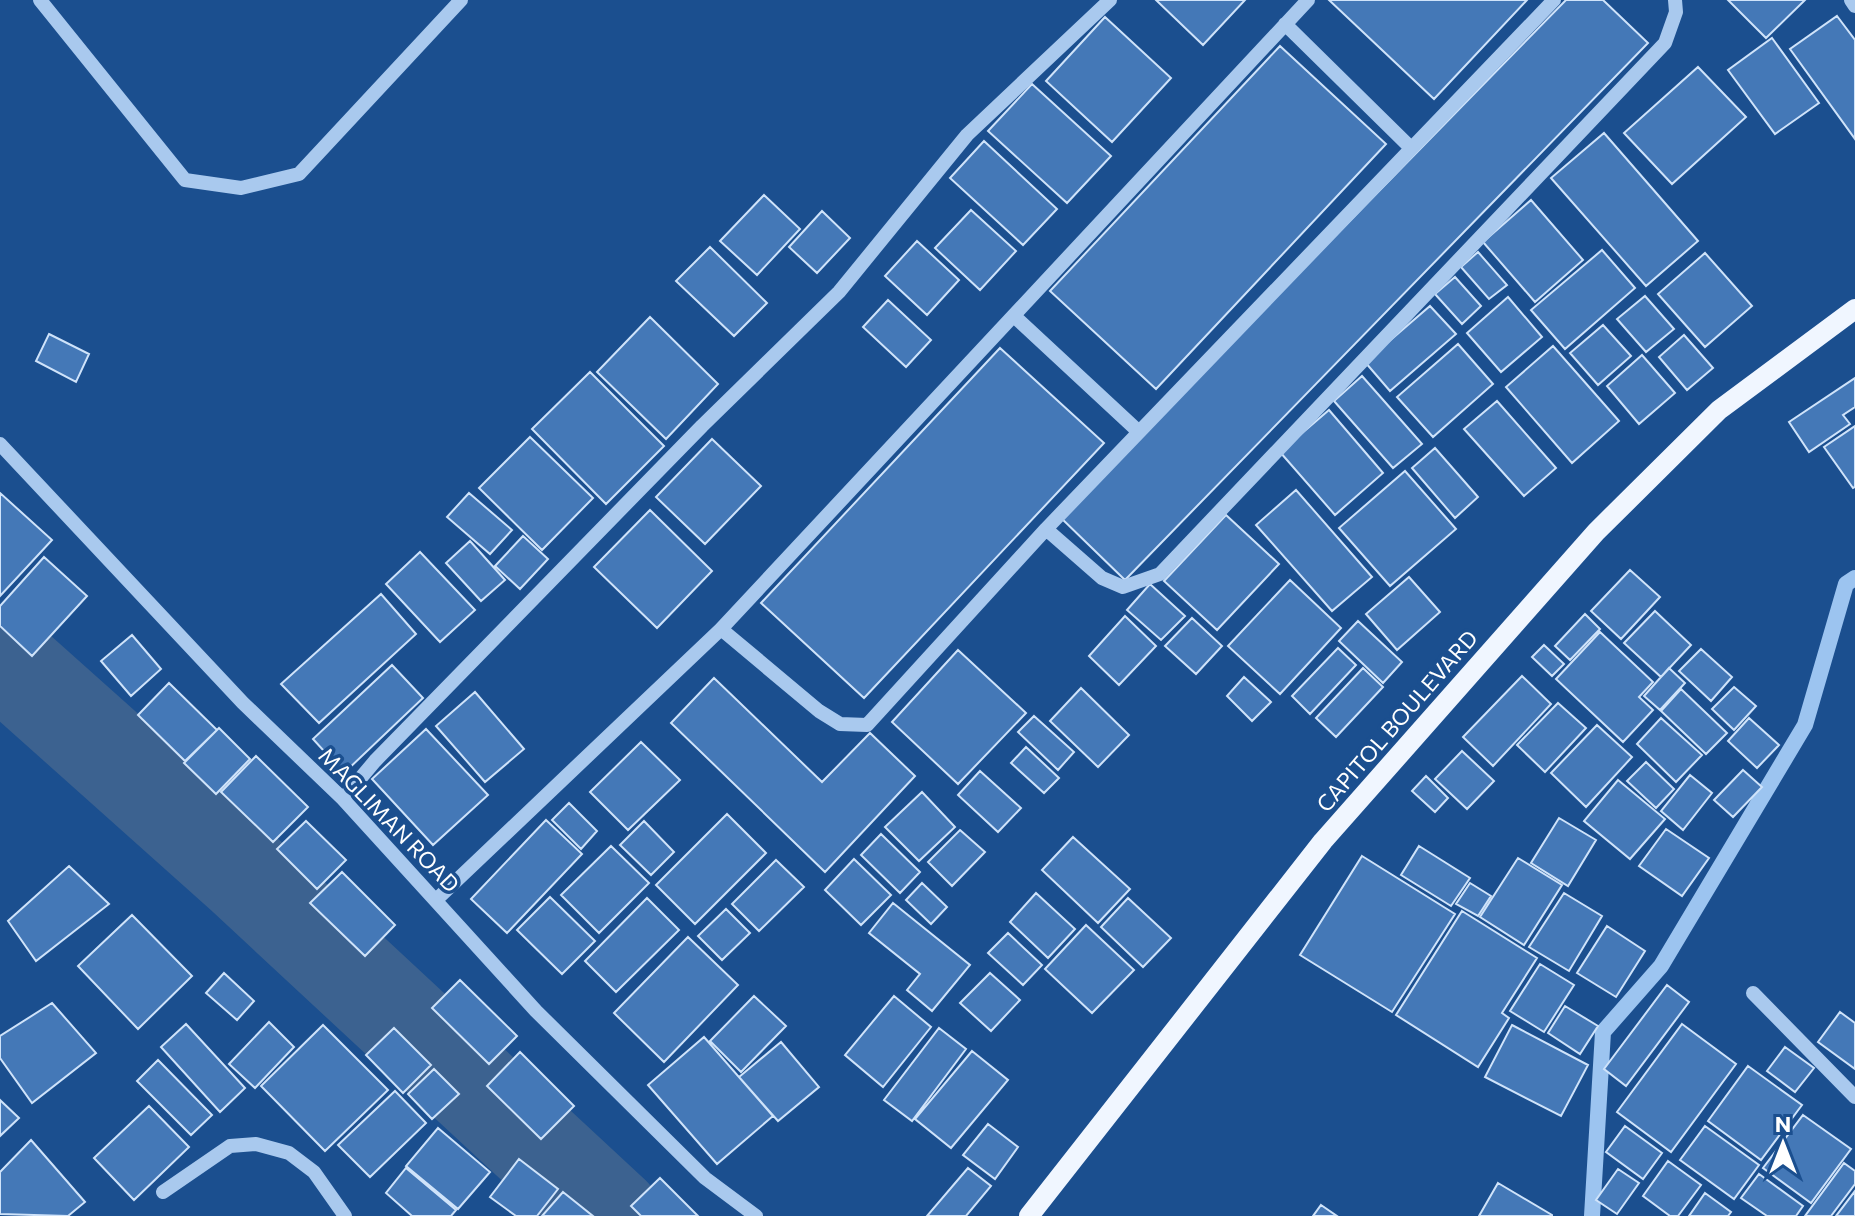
<svg xmlns="http://www.w3.org/2000/svg" width="1855" height="1216" font-family="Commissioner,sans-serif">
	<style>
		.lines { fill: none; stroke-linecap: round; stroke-linejoin: round }
		.stream { stroke: #9cc4f0; stroke-width: 16 }
		.river { stroke: #3c6290; stroke-width: 98 }
		.building { fill: #4478b7; stroke: #cfe3fa; stroke-width: 2 }
		.minor { stroke: #a9c9ee; stroke-width: 14 }
		.major { stroke: #f0f6ff; stroke-width: 20 }
		.labels { text-anchor: middle; stroke-width: 7; stroke-linejoin: round; paint-order: stroke }
		.street-label { font-size: 22px; fill: #fff; stroke: #1b4f8f }
	</style>
	<rect width="100%" height="100%" fill="#1b4f8f"/>
	<g class="lines">
		<path class="stream" d="M1592 1216 1603 1032 1661 966 1805 725 1846 584 1855 578"/>
		<path class="river" d="M0 656 244 874 612 1216"/>
	</g>
	<path class="building" d="M1156 0H1245L1203 45Z
		M1329 0H1527L1434 99Z
		M1566 0H1603L1648 43 1125 580 1060 517Z
		M1728 0H1805L1766 38Z
		M1837 16 1855 40V139L1790 49Z
		M1105 17 1171 78 1112 142 1046 81Z
		M1772 38 1819 103 1775 134 1728 70Z
		M1280 46 1386 144 1156 389 1050 291Z
		M1698 67 1746 117 1672 184 1624 133Z
		M1032 84 1111 156 1067 203 988 131Z
		M1604 133 1698 241 1646 286 1551 178Z
		M984 141 1057 209 1023 245 950 178Z
		M764 195 800 229 757 275 720 241Z
		M1531 200 1583 260 1535 302 1483 242Z
		M971 210 1016 251 980 290 935 248Z
		M822 211 850 238 817 273 789 247Z
		M917 241 959 280 927 315 885 276Z
		M710 247 767 303 734 336 676 281Z
		M1602 250 1635 288 1565 349 1531 310Z
		M1478 252 1507 285 1489 299 1461 267Z
		M1705 253 1752 306 1705 347 1658 294Z
		M1455 277 1481 306 1462 324 1435 294Z
		M1645 296 1674 329 1646 352 1617 319Z
		M1508 297 1542 337 1501 372 1467 333Z
		M888 300 931 340 906 367 863 327Z
		M1430 306 1456 334 1390 391 1365 362Z
		M650 317 718 384 666 439 597 372Z
		M1603 325 1631 356 1598 385 1570 353Z
		M49 334 89 354 76 382 36 361Z
		M1684 335 1713 368 1687 390 1659 357Z
		M1458 344 1493 384 1433 437 1397 397Z
		M1553 346 1619 421 1572 463 1506 387Z
		M1000 348 1104 443 864 698 761 603Z
		M1642 355 1675 393 1639 424 1607 386Z
		M590 372 664 446 606 504 532 429Z
		M1362 376 1422 444 1393 468 1334 401Z
		M1855 378V407L1843 415 1850 424 1809 452 1789 422Z
		M1497 401 1556 468 1524 496 1464 429Z
		M1329 410 1383 473 1335 515 1280 452Z
		M1855 426V487L1853 488 1824 447Z
		M530 437 593 498 542 550 479 488Z
		M712 439 761 486 705 544 656 497Z
		M1435 448 1478 497 1455 518 1412 468Z
		M1405 471 1456 529 1390 586 1339 528Z
		M1296 490 1372 577 1332 611 1256 525Z
		M0 493 52 540 0 596Z
		M469 493 512 530 490 554 447 517Z
		M650 510 712 571 657 628 594 567Z
		M1226 515 1279 564 1217 630 1164 581Z
		M523 536 548 559 520 589 495 566Z
		M470 541 505 580 481 601 446 563Z
		M420 552 475 610 440 642 386 584Z
		M44 557 87 596 32 656 0 626V606Z
		M1630 570 1660 597 1621 639 1591 611Z
		M1409 577 1440 612 1397 650 1366 614Z
		M1290 580 1341 628 1280 694 1228 646Z
		M1150 584 1185 616 1161 640 1127 610Z
		M381 594 416 634 319 723 281 684Z
		M1655 611 1691 645 1661 677 1624 643Z
		M1585 614 1600 629 1570 660 1555 646Z
		M1125 616 1156 646 1119 685 1089 656Z
		M1192 618 1222 646 1196 674 1165 646Z
		M1358 621 1402 662 1383 683 1339 641Z
		M1600 632 1653 682 1639 697 1653 710 1623 742 1556 679Z
		M132 635 161 669 131 696 101 661Z
		M1544 645 1564 664 1552 676 1532 657Z
		M1338 648 1356 665 1310 714 1292 696Z
		M1701 649 1732 677 1711 701 1679 671Z
		M958 650 1026 713 958 784 892 722Z
		M392 665 423 698 344 773 313 739Z
		M1363 668 1383 687 1336 737 1316 718Z
		M1669 668 1685 683 1660 710 1644 696Z
		M1522 676 1551 704 1493 766 1463 737Z
		M1244 677 1271 702 1252 721 1227 696Z
		M714 678 822 782 870 733 915 776 825 872 671 723Z
		M169 683 217 730 185 761 138 715Z
		M1734 687 1756 706 1734 730 1712 709Z
		M1081 688 1129 735 1098 767 1050 721Z
		M1681 689 1727 733 1706 754 1661 711Z
		M475 692 524 749 485 782 436 726Z
		M1558 703 1586 728 1545 772 1517 745Z
		M1034 716 1074 752 1058 770 1018 732Z
		M1661 718 1702 755 1676 782 1637 744Z
		M1749 718 1779 745 1757 768 1728 741Z
		M1597 725 1632 757 1586 807 1551 773Z
		M219 728 250 759 216 794 184 763Z
		M426 729 488 795 433 845 372 779Z
		M641 742 680 780 628 830 590 792Z
		M1026 747 1059 778 1044 793 1011 763Z
		M1462 751 1494 781 1467 809 1435 779Z
		M256 756 308 807 273 842 221 792Z
		M1646 762 1674 789 1656 808 1627 781Z
		M1743 770 1762 787 1733 817 1714 800Z
		M980 771 1021 808 998 832 958 795Z
		M1690 775 1712 793 1683 830 1661 811Z
		M1426 776 1448 798 1435 812 1412 791Z
		M1618 780 1665 819 1630 859 1584 821Z
		M922 792 955 827 919 861 885 827Z
		M569 803 597 831 581 849 552 820Z
		M727 814 766 853 695 924 656 885Z
		M1559 818 1596 840 1568 886 1531 863Z
		M546 820 582 854 507 933 471 899Z
		M306 821 346 860 317 889 277 849Z
		M644 821 674 852 651 875 620 845Z
		M1666 829 1709 858 1682 896 1639 866Z
		M960 830 985 852 952 886 928 862Z
		M881 834 920 872 900 893 861 855Z
		M1073 837 1130 889 1098 923 1042 870Z
		M611 846 649 883 599 933 561 895Z
		M1419 846 1470 878 1451 906 1401 875Z
		M1362 856 1455 914 1392 1012 1300 955Z
		M1518 858 1562 885 1524 945 1480 917Z
		M854 859 891 895 861 925 825 890Z
		M776 860 804 887 759 931 732 904Z
		M69 866 109 904 36 961 8 921Z
		M342 872 395 925 365 956 310 903Z
		M922 883 947 907 931 924 906 900Z
		M1470 883 1491 896 1478 916 1456 904Z
		M1036 893 1075 929 1048 958 1010 922Z
		M1564 893 1602 916 1569 971 1529 947Z
		M550 897 595 941 562 974 517 930Z
		M647 898 679 930 616 992 585 961Z
		M1128 898 1171 938 1143 967 1101 927Z
		M893 903 970 965 932 1011 907 990 920 974 869 933Z
		M726 909 750 933 722 960 698 936Z
		M1462 911 1537 958 1502 1013 1509 1018 1478 1067 1396 1015Z
		M132 915 192 976 138 1029 78 966Z
		M1086 925 1134 970 1092 1013 1045 969Z
		M1607 926 1645 951 1616 997 1577 973Z
		M1008 933 1042 965 1023 985 988 953Z
		M688 937 738 985 664 1062 614 1013Z
		M1540 964 1574 985 1544 1032 1510 1011Z
		M224 973 254 1001 237 1020 206 993Z
		M990 973 1020 1000 991 1031 960 1003Z
		M460 980 517 1036 489 1064 432 1008Z
		M1667 985 1689 1002 1626 1086 1604 1069Z
		M754 996 786 1026 741 1072 710 1041Z
		M894 996 931 1027 883 1087 845 1055Z
		M52 1003 96 1053 32 1103 0 1058V1036Z
		M1565 1006 1598 1026 1580 1054 1548 1033Z
		M1840 1012 1855 1023V1069L1818 1042Z
		M269 1022 294 1047 255 1088 229 1064Z
		M186 1024 245 1088 220 1112 161 1047Z
		M1682 1024 1736 1064 1671 1152 1617 1112Z
		M323 1025 388 1090 325 1151 261 1086Z
		M1512 1025 1588 1065 1561 1116 1485 1077Z
		M394 1028 431 1065 403 1093 366 1055Z
		M939 1028 966 1049 912 1121 884 1100Z
		M704 1037 773 1116 717 1164 648 1085Z
		M781 1042 819 1087 778 1121 739 1077Z
		M1785 1047 1814 1068 1795 1092 1767 1071Z
		M972 1051 1008 1080 951 1148 915 1119Z
		M520 1052 574 1106 541 1139 487 1086Z
		M158 1060 212 1115 191 1135 137 1081Z
		M1748 1066 1802 1105 1761 1160 1708 1121Z
		M434 1069 459 1094 432 1119 408 1094Z
		M395 1091 426 1123 370 1177 338 1145Z
		M0 1100 19 1118 0 1136Z
		M149 1106 189 1147 134 1200 94 1158Z
		M1803 1115 1851 1149 1811 1203 1763 1168Z
		M988 1124 1018 1147 995 1179 963 1155Z
		M1625 1126 1662 1153 1643 1179 1606 1152Z
		M1705 1126 1759 1165 1734 1199 1680 1160Z
		M438 1128 490 1172 458 1209 406 1166Z
		M31 1140 85 1202 68 1216 0 1214V1172Z
		M519 1159 558 1189 537 1216H516L490 1197Z
		M1668 1161 1701 1185 1678 1216H1670L1643 1196Z
		M1844 1163 1855 1171V1184L1831 1216H1805Z
		M406 1168 456 1210 451 1216H412L386 1193Z
		M968 1168 991 1186 966 1216H927Z
		M1618 1169 1639 1183 1617 1214 1596 1200Z
		M1759 1174 1803 1206 1796 1216H1767L1741 1198Z
		M660 1178 698 1216H641L631 1206Z
		M1498 1183 1552 1215V1216H1479Z
		M1855 1191V1216H1836Z
		M563 1192 593 1216H542Z
		M1705 1193 1731 1212 1728 1216H1689Z
		M1321 1205 1337 1216H1313Z"/>
	<g class="lines">
		<path class="minor" d="M40 0 185 180 241 188 299 174 461 0
			M1851 0 1855 6
			M1285 24 1411 148
			M1014 316 1139 432
			M0 444 243 703 343 799 536 1011 705 1178 756 1216
			M1046 529 1102 578 1123 587 1160 574 1665 43 1676 12 1675 0
			M721 629 1308 0
			M343 799 375 761 702 426 839 292 967 135 1110 0
			M436 900 721 629 819 711 840 724 867 725 1046 529 1554 0
			M1753 993 1855 1097
			M163 1192 230 1146 256 1144 289 1153 314 1172 345 1216"/>
		<path class="major" d="M1029 1216 1323 841 1596 532 1719 410 1855 309"/>
	</g>
	<g class="labels">
		<g class="street-label">
			<text transform="translate(1397 721) rotate(-49)" y="8">CAPITOL BOULEVARD</text>
			<text transform="translate(389 820) rotate(46)" y="8">MAGLIMAN ROAD</text>
		</g>
	</g>
	<g transform="translate(1783 1144)" stroke="#1b4f8f" stroke-width="6" paint-order="stroke">
	<path d="M0-6L14 30L0 20L-14 30Z" fill="#ffffff"/>
	<text y="-12" font-size="22" font-weight="bold" text-anchor="middle" fill="#ffffff">N</text>
	</g>
</svg>
